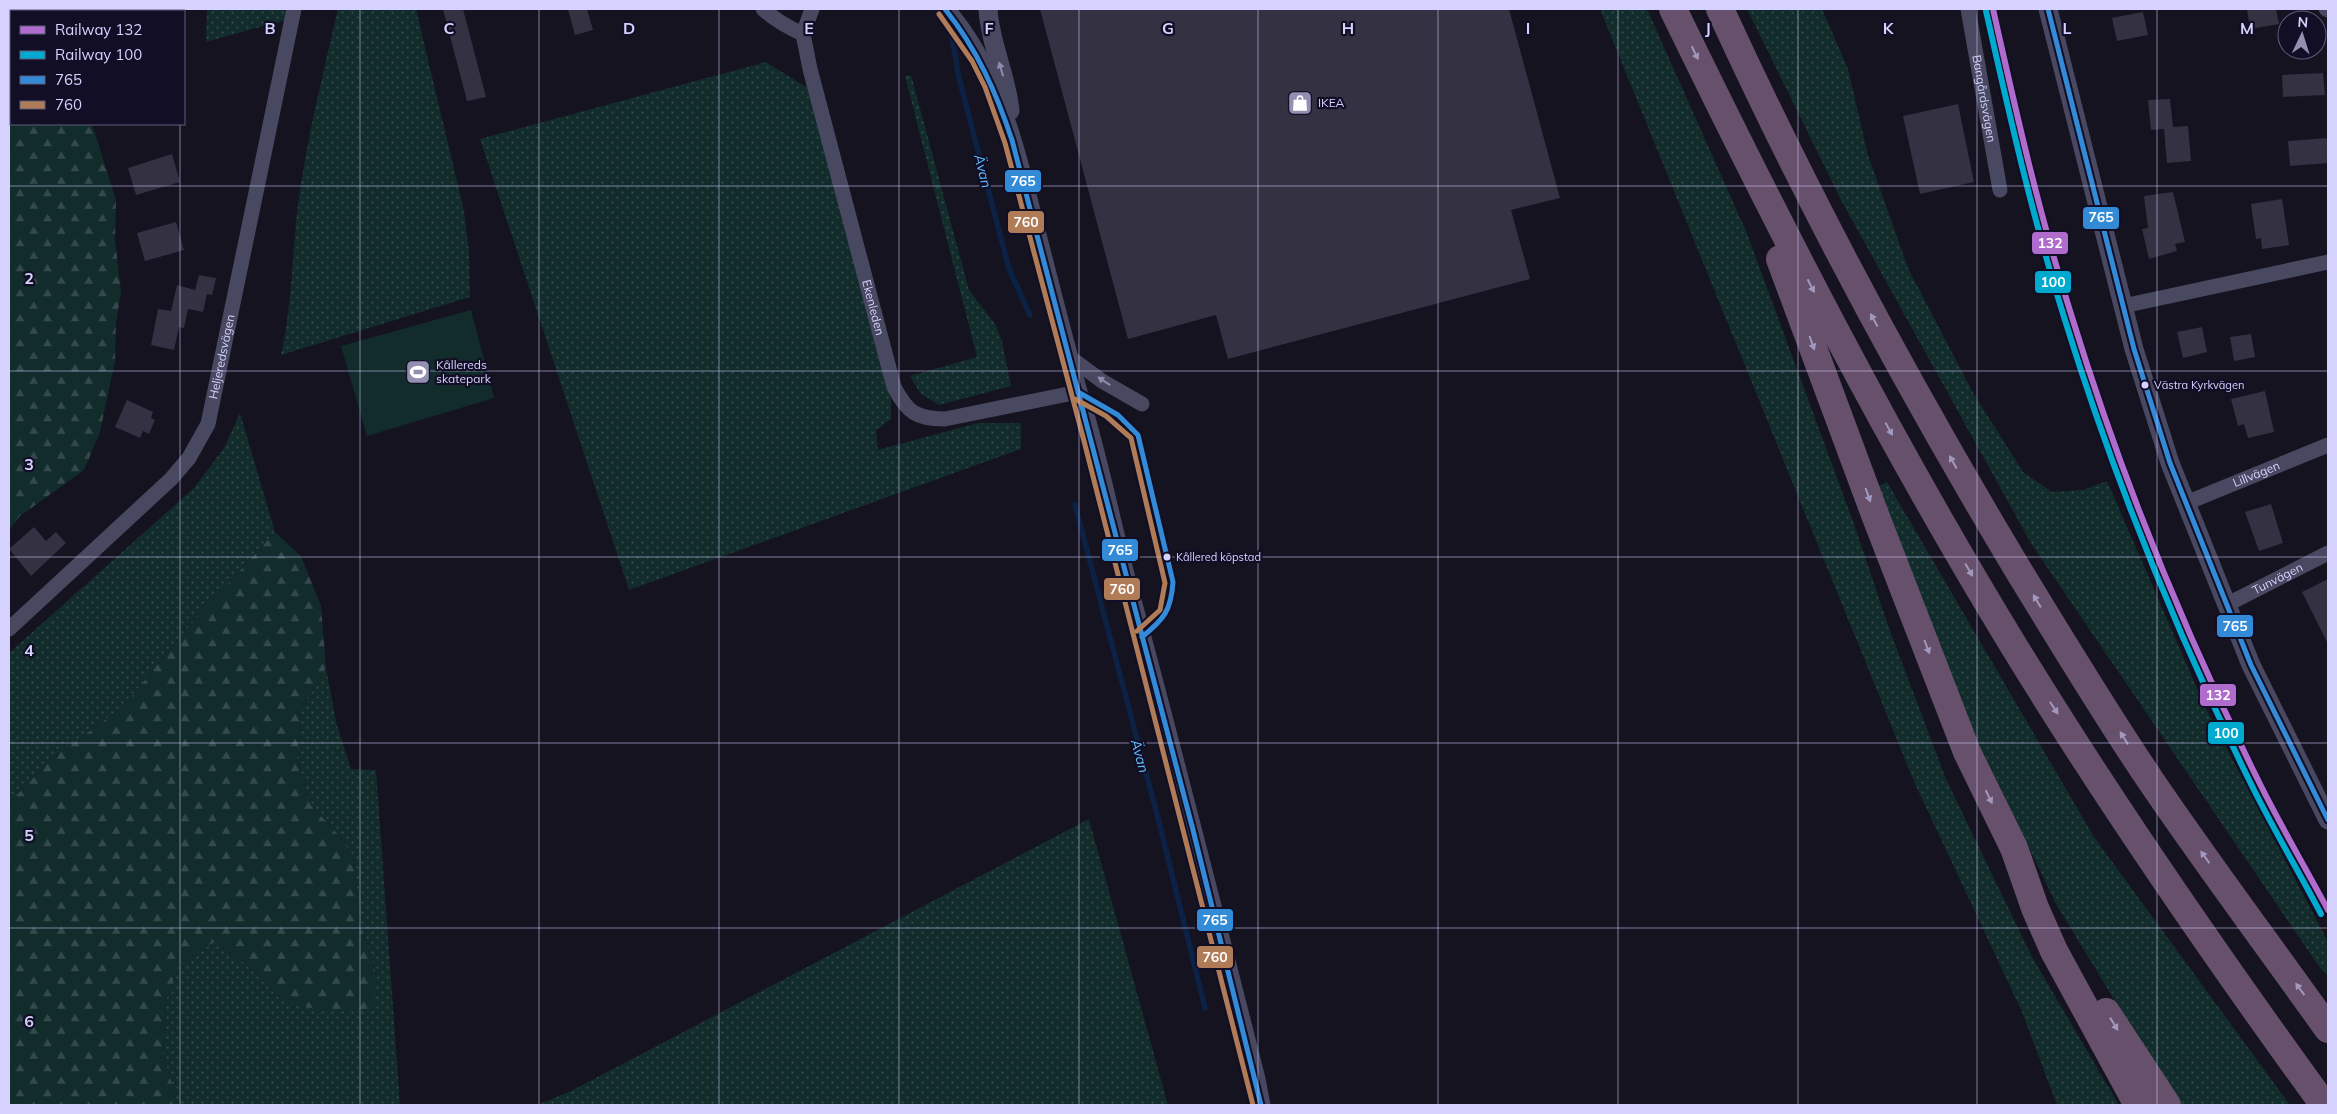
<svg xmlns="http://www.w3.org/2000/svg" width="2337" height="1114" font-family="Mulish,sans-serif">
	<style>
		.grass { fill: url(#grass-dots) }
		.forest { fill: url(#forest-firs) }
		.garden { fill: #122b2b }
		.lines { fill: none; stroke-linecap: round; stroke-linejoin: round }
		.stream { stroke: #0b2244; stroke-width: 5.5 }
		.building { fill: #333142 }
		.minor { stroke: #484861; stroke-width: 15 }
		.tertiary { stroke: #484861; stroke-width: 19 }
		.motorway { stroke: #66506c; stroke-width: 28 }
		.bus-1-casing { stroke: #110e25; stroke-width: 9 }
		.bus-2-casing { stroke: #110e25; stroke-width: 9 }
		.bus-1 { stroke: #338bd7; stroke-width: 5 }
		.bus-2 { stroke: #b07c57; stroke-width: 5 }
		.rail-1-casing { stroke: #110e25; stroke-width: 10 }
		.rail-2-casing { stroke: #110e25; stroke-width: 10 }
		.rail-1 { stroke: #b06ccc; stroke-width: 6 }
		.rail-2 { stroke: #00a9ce; stroke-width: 6 }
		.oneway { fill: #a398bd }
		.oneway2 { fill: #8e8db0 }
		.grid { fill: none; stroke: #d5d2ff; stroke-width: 1; stroke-opacity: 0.55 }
		.bus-dot { fill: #d5d2ff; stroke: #110e25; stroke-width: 2 }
		.labels { text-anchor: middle; stroke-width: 4.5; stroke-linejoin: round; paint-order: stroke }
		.bus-label { font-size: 11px; fill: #d5d2ff; stroke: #110e25; text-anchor: start }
		.street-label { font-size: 12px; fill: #d5d2ff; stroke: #110e25 }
		.poi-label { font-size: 12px; fill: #d5d2ff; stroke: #110e25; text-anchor: start }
		.water-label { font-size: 14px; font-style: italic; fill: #60bcff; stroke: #110e25 }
		.grid-label { font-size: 16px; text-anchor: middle; font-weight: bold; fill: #d5d2ff; stroke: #110e25; stroke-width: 4.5; stroke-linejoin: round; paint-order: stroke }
		.line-badge { stroke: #110e25; stroke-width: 2 }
		.badge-label { font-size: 14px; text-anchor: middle; font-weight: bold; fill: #fff }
	</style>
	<defs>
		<pattern id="grass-dots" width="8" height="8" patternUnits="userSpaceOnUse" patternTransform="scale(1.25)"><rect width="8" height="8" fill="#122b2b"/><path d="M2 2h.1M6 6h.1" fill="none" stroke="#34494b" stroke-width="1.8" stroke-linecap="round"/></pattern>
		<pattern id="forest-firs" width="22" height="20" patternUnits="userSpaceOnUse" patternTransform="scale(1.25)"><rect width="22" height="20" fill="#122b2b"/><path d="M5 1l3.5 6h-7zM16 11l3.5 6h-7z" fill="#34494b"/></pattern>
	</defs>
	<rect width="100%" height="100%" fill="#151320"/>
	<path class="grass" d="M207 9H288L285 20 206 42Z
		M338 9H416L464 211 469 251 470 297 281 355C292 306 292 254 298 204 307 138 323 73 338 9Z
		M1600 9H1647L1746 231 1854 524 1889 628 1946 779 2032 957 2119 1105H2057L2022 1012 1915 784Z
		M1747 9H1822L1848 69 1868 155 1908 268 1972 391 2023 472 2052 492 2083 490 2107 481 2206 709 2328 942V976L2320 968 2032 545 1841 200Z
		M766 62 814 92 891 399V419L876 430 878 450 978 423H1021V449L629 590 480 139Z
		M911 75 969 290 995 324 1002 341 1011 386 939 405 920 393 910 376 977 357 905 76Z
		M240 413 275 532 178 639 124 706 53 758 9 803V653L194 488 224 448Z
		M1887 482 2094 837 2290 1105H2182L2163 1080 2056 904 1971 727 1875 488Z
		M326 668 336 722 351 769 376 770 400 1105H178L163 1053 166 1001 178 966 214 942 246 964 282 1001 377 977 360 923 354 862 346 843 310 804 297 759 301 708Z
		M1089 819 1168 1105H537L571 1091Z"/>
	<path class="forest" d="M9 9H85V11H11V124H92L116 200 115 240 121 291 116 323 115 361 100 432 84 470 20 516 9 530Z
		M275 532 301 556 321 606 326 668 301 708 297 759 310 804 346 843 354 862 360 923 377 977 372 1009 324 1011 282 1001 246 964 214 942 178 966 166 1001 163 1053 178 1105H9V803L53 758 124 706 178 639Z"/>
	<path class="garden" d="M471 310 494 398 367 436 341 346Z"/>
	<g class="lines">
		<path class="stream" d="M950 26 959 78 1009 269 1030 315
			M1075 505 1159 822 1205 1008"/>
	</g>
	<path class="building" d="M443 9H463L486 97 467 101Z
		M568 9H587L593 30 575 35Z
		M1040 9H1509L1560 198 1511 210 1530 279 1228 359 1216 315 1128 339Z
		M2247 9H2276L2279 24 2250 29Z
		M2143 12 2148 35 2117 41 2112 18Z
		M2323 73 2325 95 2283 97 2282 75Z
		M2170 99 2173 127 2188 126 2191 161 2167 163 2164 129 2151 130 2148 100Z
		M1958 104 1974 182 1920 194 1903 116Z
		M2328 138V163L2290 166 2288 141Z
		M172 154 180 182 136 195 128 168Z
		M2173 192 2185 242 2175 244 2177 251 2149 259 2142 229 2148 228 2144 196Z
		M2282 199 2289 245 2262 249 2261 238 2256 239 2251 204Z
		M176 222 184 250 145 261 137 233Z
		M199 275 216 278 212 295 207 294 203 312 188 309 184 328 179 327 174 350 151 345 158 309 171 311 177 285 195 290Z
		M2202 327 2207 352 2183 358 2177 332Z
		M2251 334 2255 357 2234 361 2230 337Z
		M2265 391 2274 432 2248 438 2244 424 2238 426 2231 399Z
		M127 400 153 412 151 418 155 420 149 434 143 431 140 438 115 427Z
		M2271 504 2283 543 2259 551 2245 512Z
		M34 527 46 541 56 532 66 543 31 576 9 549Z
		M2328 579V644L2302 592Z"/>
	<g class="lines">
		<g class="minor">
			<path d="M763 9C775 20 787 27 803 34"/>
			<path id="s1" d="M812 9 803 34 810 69 894 387C907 412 916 419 945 419L1078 392"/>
			<path id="s2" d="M1968 9 2000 190"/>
			<path d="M2326 9 2328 10"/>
			<path d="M2123 306 2328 262"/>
			<path d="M1068 356 1102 381 1142 404"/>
			<path id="s3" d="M2186 503 2328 445"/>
			<path id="s4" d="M2226 605 2328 553"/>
			<path id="s5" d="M9 629 171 479 189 458 208 424 294 9"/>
		</g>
		<path class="tertiary" d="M945 9C998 69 1016 151 1035 227 1049 282 1063 337 1078 392 1098 454 1110 519 1127 582 1172 747 1214 913 1256 1079L1261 1105
			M988 9C990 44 1007 76 1010 111
			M2048 9 2134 349 2170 463 2251 665 2328 820"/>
		<path class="motorway" d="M1673 9C1778 225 1887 438 2012 643 2109 802 2215 955 2324 1105
			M1720 9C1809 203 1910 390 2020 573 2063 643 2105 713 2151 781 2208 865 2269 946 2328 1029
			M1780 259 1874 512 1967 752 2014 848 2035 908 2054 951 2138 1105
			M2106 1012 2167 1105"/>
		<defs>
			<path id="bus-1" d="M945 9C977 49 996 92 1012 140L1193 830 1261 1105
				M2048 9 2134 349 2170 463 2251 665 2328 820
				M1078 392 1118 415 1138 435 1173 582C1171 611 1164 619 1142 637"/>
			<path id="bus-2" d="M939 14 972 61 985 87 1005 143 1084 441 1253 1105
				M1075 399 1106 416 1131 438 1165 583 1160 610 1137 631"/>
		</defs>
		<use href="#bus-1" class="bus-1-casing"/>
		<use href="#bus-2" class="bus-2-casing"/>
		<use href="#bus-1" class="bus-1"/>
		<use href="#bus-2" class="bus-2"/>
		<defs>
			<path id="rail-1" d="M1993 9C2016 112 2039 214 2071 314 2121 477 2185 634 2261 786 2282 828 2306 869 2328 910"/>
			<path id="rail-2" d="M1986 11C2009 113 2032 216 2064 317 2114 479 2178 637 2254 790 2275 832 2299 872 2321 914"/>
		</defs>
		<use href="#rail-1" class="rail-1-casing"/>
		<use href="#rail-2" class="rail-2-casing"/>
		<use href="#rail-1" class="rail-1"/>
		<use href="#rail-2" class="rail-2"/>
	</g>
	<defs><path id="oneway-solid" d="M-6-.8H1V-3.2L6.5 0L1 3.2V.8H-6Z" transform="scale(1.25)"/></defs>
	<g class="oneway">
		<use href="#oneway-solid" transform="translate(1695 53) rotate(64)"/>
		<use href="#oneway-solid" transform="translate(1811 286) rotate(63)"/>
		<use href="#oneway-solid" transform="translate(1874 320) rotate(-119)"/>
		<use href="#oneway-solid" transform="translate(1812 343) rotate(70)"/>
		<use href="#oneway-solid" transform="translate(1889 429) rotate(61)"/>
		<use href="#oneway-solid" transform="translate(1953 462) rotate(-119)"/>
		<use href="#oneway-solid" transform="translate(1868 495) rotate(70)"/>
		<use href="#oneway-solid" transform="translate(1969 570) rotate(60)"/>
		<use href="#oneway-solid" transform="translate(2037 601) rotate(-121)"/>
		<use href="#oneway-solid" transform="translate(1927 647) rotate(69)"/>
		<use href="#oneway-solid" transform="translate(2054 708) rotate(57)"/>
		<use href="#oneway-solid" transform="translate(2124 738) rotate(-122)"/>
		<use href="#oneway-solid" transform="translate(1989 797) rotate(64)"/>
		<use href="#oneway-solid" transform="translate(2205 857) rotate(-126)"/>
		<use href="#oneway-solid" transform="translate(2300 989) rotate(-126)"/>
		<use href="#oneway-solid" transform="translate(2114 1024) rotate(58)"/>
	</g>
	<g class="oneway2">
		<use href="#oneway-solid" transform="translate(1001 69) rotate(-106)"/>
		<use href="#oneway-solid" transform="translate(1104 381) rotate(-147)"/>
	</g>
	<path class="grid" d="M180 9V11M360 9V1105M539 9V1105M719 9V1105M899 9V1105M1079 9V1105M1258 9V1105M1438 9V1105M1618 9V1105M1798 9V1105M1977 9V1105M2157 9V1105M180 124V1105M9 186H2328M9 371H2328M9 557H2328M9 743H2328M9 928H2328"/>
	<defs>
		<symbol id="shop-square" viewBox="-11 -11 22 22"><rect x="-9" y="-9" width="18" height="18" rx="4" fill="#928fb1" stroke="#110e25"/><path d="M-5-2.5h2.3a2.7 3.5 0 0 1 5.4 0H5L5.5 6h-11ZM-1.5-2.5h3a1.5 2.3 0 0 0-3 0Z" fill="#fff"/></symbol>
		<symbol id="stadium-square" viewBox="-11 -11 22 22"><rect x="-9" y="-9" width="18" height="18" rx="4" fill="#928fb1" stroke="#110e25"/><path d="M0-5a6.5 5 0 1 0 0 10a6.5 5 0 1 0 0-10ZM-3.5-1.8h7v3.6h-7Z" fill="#fff"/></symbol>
	</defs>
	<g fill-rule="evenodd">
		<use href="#shop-square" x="1286" y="89" width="28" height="28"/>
		<use href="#stadium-square" x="404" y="358" width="28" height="28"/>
	</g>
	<g class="bus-dot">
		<circle cx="2145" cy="385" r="4.5"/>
		<circle cx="1167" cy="557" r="4.5"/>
	</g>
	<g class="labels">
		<g class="bus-label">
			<text x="2154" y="389">Västra Kyrkvägen</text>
			<text x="1176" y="561">Kållered köpstad</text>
		</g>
		<g class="street-label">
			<text dy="4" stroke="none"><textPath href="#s2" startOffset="91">Bangårdsvägen</textPath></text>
			<text dy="4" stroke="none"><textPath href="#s1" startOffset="309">Ekenleden</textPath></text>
			<text dy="4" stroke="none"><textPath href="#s5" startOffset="356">Heljeredsvägen</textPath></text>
			<text dy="4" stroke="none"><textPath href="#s3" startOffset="76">Lillvägen</textPath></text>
			<text dy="4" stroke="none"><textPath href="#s4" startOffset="58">Tunvägen</textPath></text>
		</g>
		<g class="poi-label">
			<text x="1318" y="107">IKEA</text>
			<text x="436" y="369">Kållereds<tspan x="436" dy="14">skatepark</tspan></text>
		</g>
		<g class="water-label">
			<text transform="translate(983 171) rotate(76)" y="5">Ävan</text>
			<text transform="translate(1140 756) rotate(75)" y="5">Ävan</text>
		</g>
	</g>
	<g class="grid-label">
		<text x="270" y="34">B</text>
		<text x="449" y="34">C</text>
		<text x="629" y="34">D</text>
		<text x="809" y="34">E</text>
		<text x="989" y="34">F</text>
		<text x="1168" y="34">G</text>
		<text x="1348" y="34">H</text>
		<text x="1528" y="34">I</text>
		<text x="1708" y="34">J</text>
		<text x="1888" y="34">K</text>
		<text x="2067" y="34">L</text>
		<text x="2247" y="34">M</text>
		<text x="29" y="284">2</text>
		<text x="29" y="470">3</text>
		<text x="29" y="656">4</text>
		<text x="29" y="841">5</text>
		<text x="29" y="1027">6</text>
	</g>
	<g class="line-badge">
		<rect x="1004" y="169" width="38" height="24" rx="5" fill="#338bd7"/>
		<rect x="2082" y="206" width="38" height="24" rx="5" fill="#338bd7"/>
		<rect x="1007" y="210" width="38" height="24" rx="5" fill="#b07c57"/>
		<rect x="2031" y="231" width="38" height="24" rx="5" fill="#b06ccc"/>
		<rect x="2034" y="270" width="38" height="24" rx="5" fill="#00a9ce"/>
		<rect x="1101" y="538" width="38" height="24" rx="5" fill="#338bd7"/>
		<rect x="1103" y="577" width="38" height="24" rx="5" fill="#b07c57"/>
		<rect x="2216" y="614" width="38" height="24" rx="5" fill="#338bd7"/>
		<rect x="2199" y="683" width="38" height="24" rx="5" fill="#b06ccc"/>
		<rect x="2207" y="721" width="38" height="24" rx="5" fill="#00a9ce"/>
		<rect x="1196" y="908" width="38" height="24" rx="5" fill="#338bd7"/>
		<rect x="1196" y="945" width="38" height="24" rx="5" fill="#b07c57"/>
	</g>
	<g class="badge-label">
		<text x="1023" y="186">765</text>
		<text x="2101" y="222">765</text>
		<text x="1026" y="227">760</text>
		<text x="2050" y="248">132</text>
		<text x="2053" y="287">100</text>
		<text x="1120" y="555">765</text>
		<text x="1122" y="594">760</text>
		<text x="2235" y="631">765</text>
		<text x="2218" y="700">132</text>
		<text x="2226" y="738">100</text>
		<text x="1215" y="925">765</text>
		<text x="1215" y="962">760</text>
	</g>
	<rect width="2337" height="1114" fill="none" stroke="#d5d2ff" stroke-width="20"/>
	<rect x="10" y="10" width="175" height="115" fill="#110e25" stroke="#5f5c7c"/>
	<rect x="20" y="26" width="25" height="8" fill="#b06ccc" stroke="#5f5c7c"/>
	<text x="55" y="35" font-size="15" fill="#d5d2ff">Railway 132</text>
	<rect x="20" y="51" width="25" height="8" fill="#00a9ce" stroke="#5f5c7c"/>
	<text x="55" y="60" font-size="15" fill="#d5d2ff">Railway 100</text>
	<rect x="20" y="76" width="25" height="8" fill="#338bd7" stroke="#5f5c7c"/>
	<text x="55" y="85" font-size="15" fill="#d5d2ff">765</text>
	<rect x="20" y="101" width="25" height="8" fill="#b07c57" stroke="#5f5c7c"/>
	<text x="55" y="110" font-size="15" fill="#d5d2ff">760</text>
	<g transform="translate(2302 35) rotate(4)"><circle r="24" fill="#110e25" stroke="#5f5c7c"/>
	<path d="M0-4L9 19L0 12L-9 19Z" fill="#928fb1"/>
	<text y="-8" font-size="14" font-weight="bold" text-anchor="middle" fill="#d5d2ff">N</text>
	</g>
</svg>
